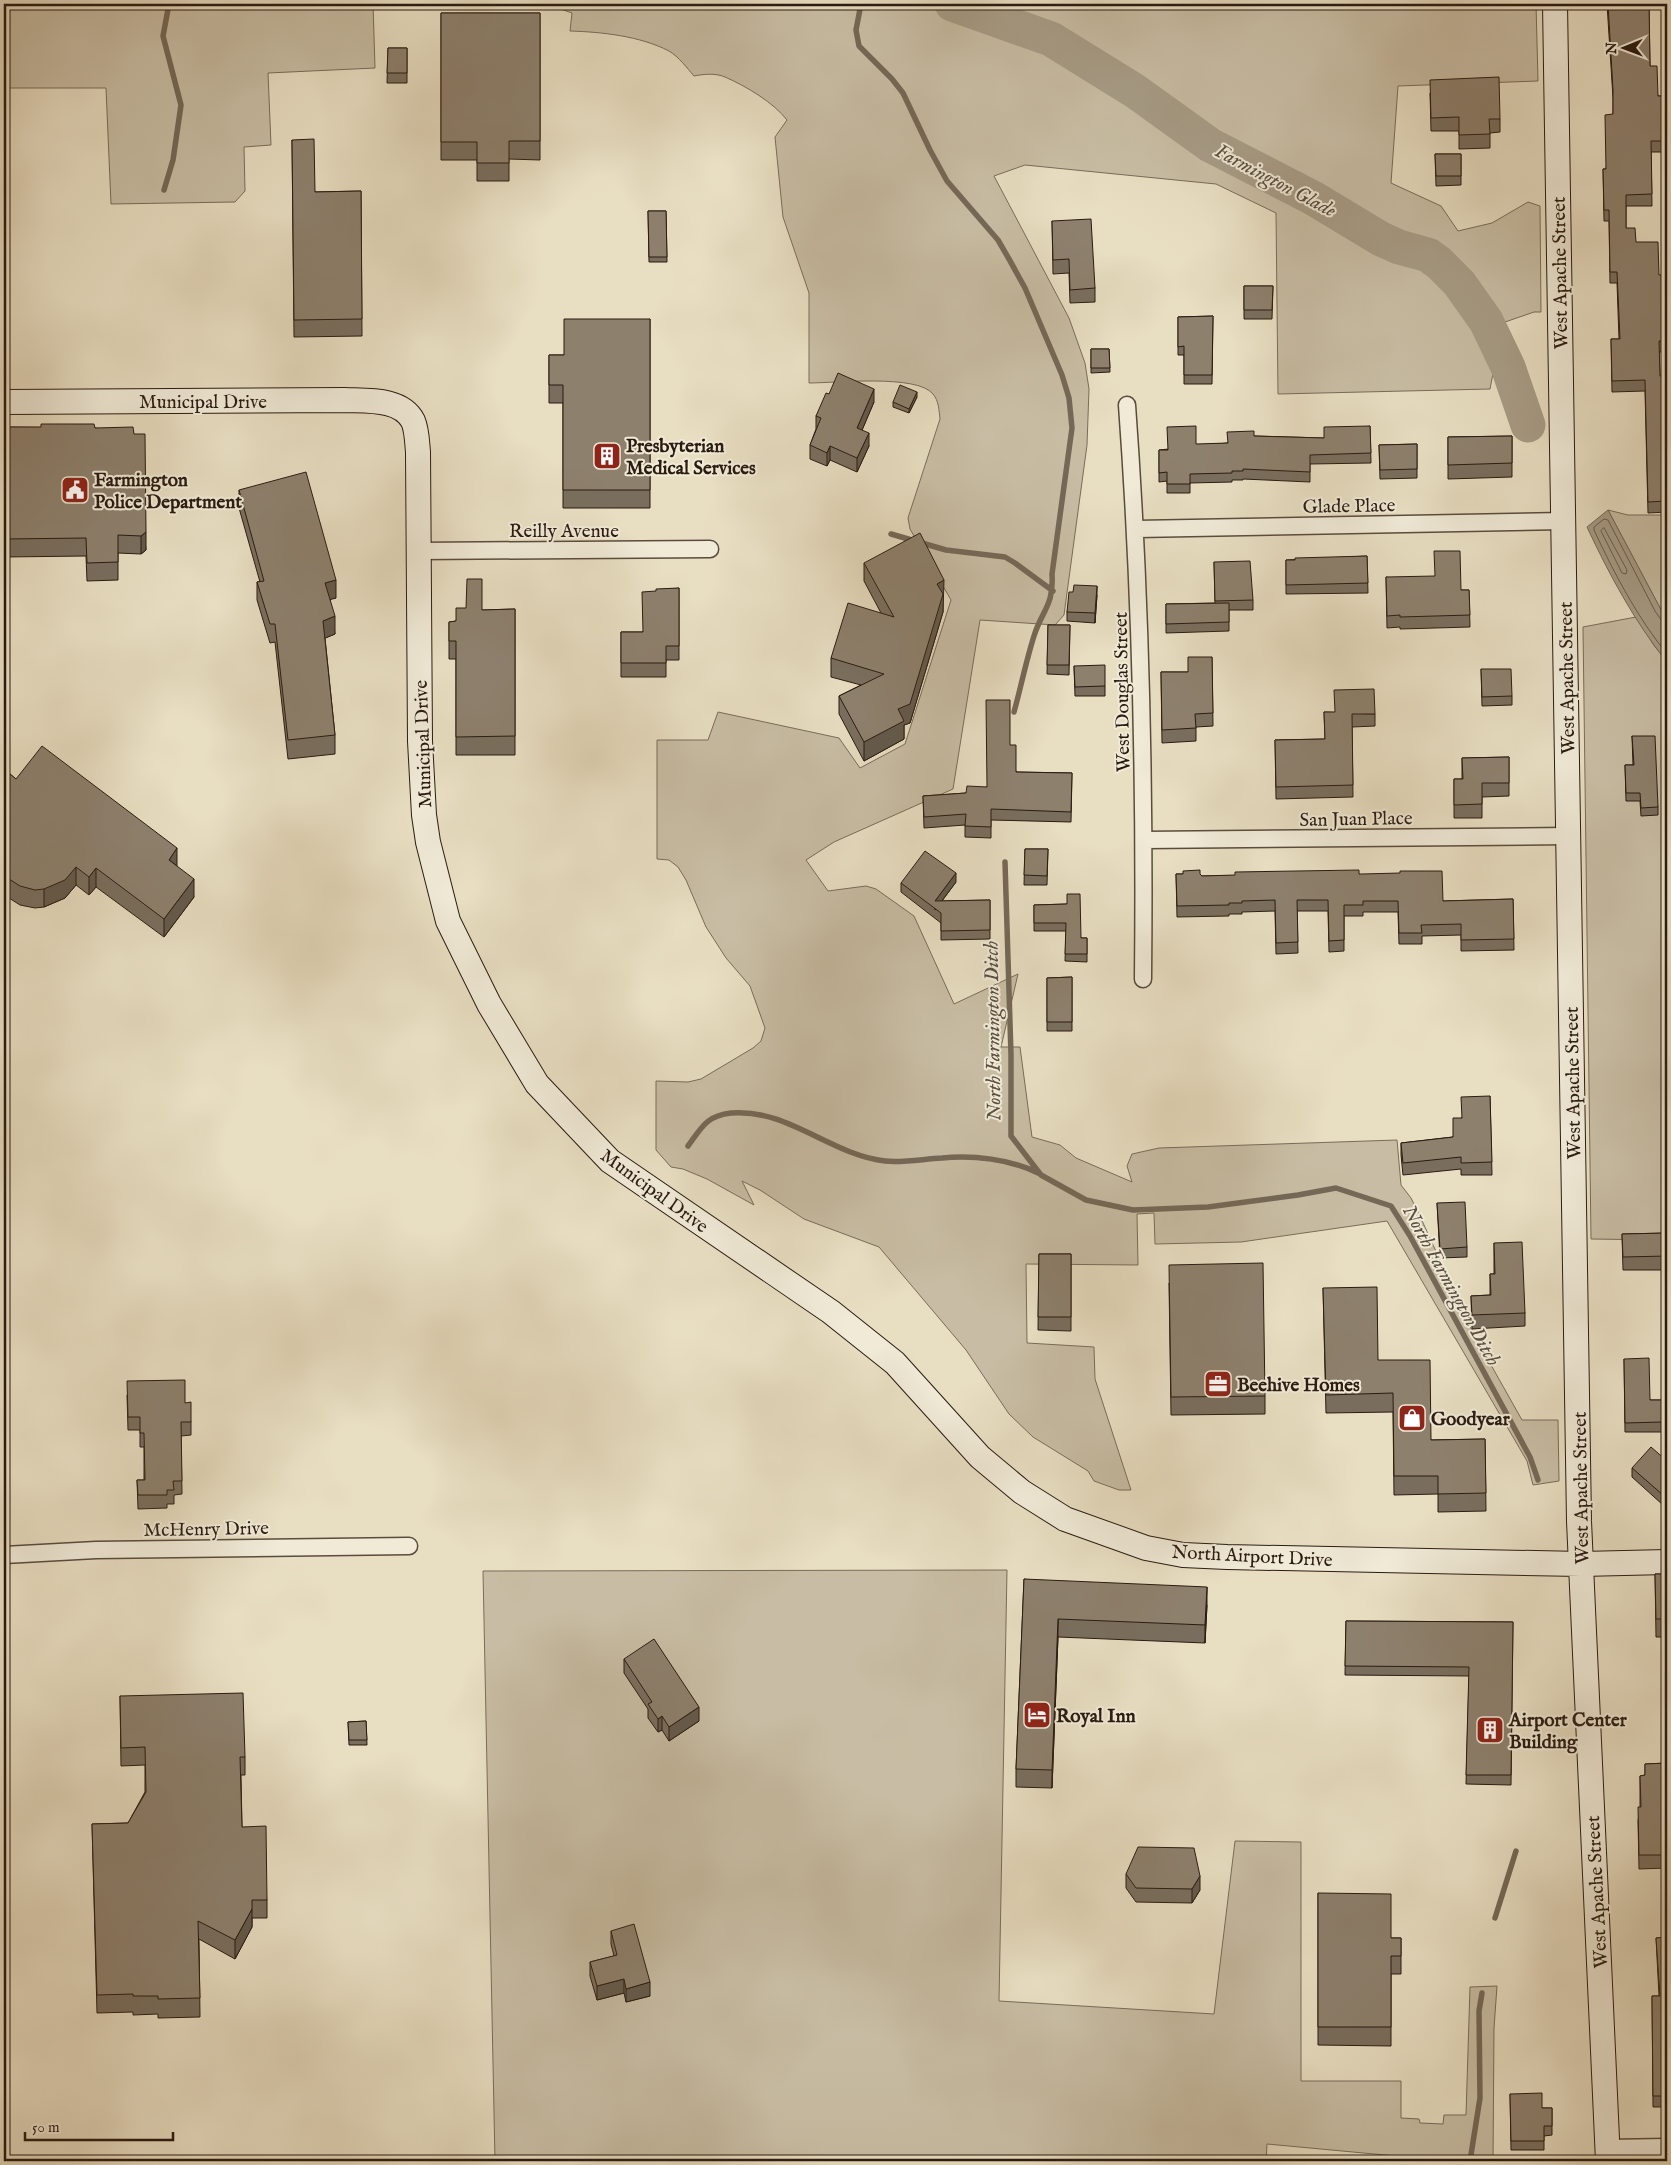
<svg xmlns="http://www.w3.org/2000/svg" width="1671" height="2165" font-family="'IM FELL English',serif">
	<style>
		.green { fill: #c8bda4; stroke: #796c5a }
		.water { fill: #a79c86; stroke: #756857 }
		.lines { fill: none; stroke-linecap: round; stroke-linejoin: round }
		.shore { stroke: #685c4c; stroke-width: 1 }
		.stream { stroke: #756857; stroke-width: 5.5 }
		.river { stroke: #a79c86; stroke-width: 35 }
		.minor-casing { stroke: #5a4c3d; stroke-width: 19 }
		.secondary-casing { stroke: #2a1b11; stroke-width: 26 }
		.minor { stroke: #f0ead7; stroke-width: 16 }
		.secondary { stroke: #f0ead7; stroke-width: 24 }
		.wall { fill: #796e5e; stroke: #2a1b11 }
		.shaded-wall { fill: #635a4c; stroke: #2a1b11 }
		.building { fill: #8d806d; stroke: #2a1b11 }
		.labels { text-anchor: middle; stroke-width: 4; stroke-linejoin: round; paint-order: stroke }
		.street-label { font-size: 19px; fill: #2a1b11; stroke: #f0ead7 }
		.poi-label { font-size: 19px; font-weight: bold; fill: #2a1b11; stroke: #f0ead7; text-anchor: start }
		.water-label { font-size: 20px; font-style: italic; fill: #5c4f40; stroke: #f0ead7 }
	</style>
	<rect width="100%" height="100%" fill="#e8dec2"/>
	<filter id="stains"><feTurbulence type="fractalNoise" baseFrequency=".004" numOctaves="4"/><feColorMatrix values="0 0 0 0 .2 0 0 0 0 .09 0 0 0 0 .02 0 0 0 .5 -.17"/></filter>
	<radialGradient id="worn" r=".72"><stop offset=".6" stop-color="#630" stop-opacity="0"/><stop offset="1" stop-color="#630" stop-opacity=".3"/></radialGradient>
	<path class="green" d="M4 4H373L375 68 268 73 271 145 244 147 245 191 235 202 111 204 106 88H4Z
		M547 4H940L1051 41 1135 94 1208 148 1298 196 1364 241 1432 270 1476 333 1494 368 1490 389 1278 394 1276 213 1216 184 1025 165 994 176 1069 318 1085 363 1089 389 1087 445 1064 615 1055 625 980 620 953 789 834 842 806 860 828 891 866 886 876 889 914 916 954 1004 1018 974 1001 1047H1020L1032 1137 1060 1145 1076 1158 1132 1182 1127 1166 1132 1154 1159 1148 1397 1140 1401 1185 1411 1198 1419 1214 1473 1333 1522 1420H1558L1559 1481 1533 1485 1527 1461 1387 1221 1241 1242 1155 1244 1154 1213 1137 1214 1138 1265 1026 1264 1027 1343 1094 1347 1095 1379 1131 1490H1119L1094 1481 1088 1471 1033 1437 1009 1414 966 1350 879 1247 804 1219 760 1190 742 1181 754 1205 707 1179 683 1169 671 1167 656 1150V1081L688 1082 701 1079 753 1048 761 1041 765 1028 750 986 726 958 706 927 686 880 678 867 669 860 657 859V740H708L718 712 839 738 860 768 905 744 951 600 910 529 908 518 940 419C939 411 939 401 933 394 917 374 835 383 809 383V293L783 217 775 137 787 120C774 103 746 86 725 77 716 73 704 74 694 76 687 68 679 57 669 51 640 36 602 32 570 31L572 13Z
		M962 4H1536L1538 81 1398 86 1391 183 1441 206 1458 231 1492 223 1528 202 1540 206 1541 312H1534L1505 322 1502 337 1494 326 1487 307 1472 284 1441 249 1390 238 1341 207 1211 141 1138 89 1044 29 1020 25Z
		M1608 510 1628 515H1667V621Z
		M1636 617 1653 644 1667 662V1240L1591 1239 1583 627Z
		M1007 1570 999 2001 1214 2014 1235 1841 1301 1842V2081H1401V2118L1419 2119 1420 2123 1443 2124 1444 2115H1466L1470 1987 1497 1986 1494 2028 1493 2161H1449L1267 2144 1266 2161H495L483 1571Z"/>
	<path class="water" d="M1608 510 1667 621V662C1634 621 1609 574 1587 527Z"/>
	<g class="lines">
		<path class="shore" d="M1604 528 1627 570 1626 574 1622 573 1601 531Z
			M1667 623 1662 621 1655 611 1608 520 1604 519 1594 527V530C1614 573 1637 617 1667 654"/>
		<path class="stream" d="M861 4 856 30 859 46 892 79 903 93 930 150 947 181 998 240 1009 259 1025 288 1062 375 1069 398 1072 428 1052 574C1054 606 1042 610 1034 636 1026 661 1021 687 1014 712
			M164 190 173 160 181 105 163 36 169 4
			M891 534 946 550 1005 557 1015 563 1053 591
			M1005 862 1011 1055V1136L1041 1175 1086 1200 1133 1210 1208 1207 1298 1195 1336 1188 1391 1206 1410 1236 1530 1457 1538 1480
			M688 1146C702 1127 706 1116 731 1113 787 1108 831 1155 885 1161 903 1163 923 1159 942 1158 973 1155 1010 1159 1038 1173
			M1495 1918 1516 1851
			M1470 2161 1480 2098 1479 2011 1482 1993"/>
		<path class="river" d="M952 4 1051 39 1135 91 1210 145 1313 198 1381 239 1399 247 1428 255 1439 263 1459 283 1486 321 1508 367 1528 425"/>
		<defs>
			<path id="minor" d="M1127 405C1141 596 1145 787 1143 979
				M1137 529 1563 521
				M419 551 710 549
				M1145 840 1568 836
				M4 1555 96 1550 409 1546
				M1607 2148 1667 2147"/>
			<path id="secondary" d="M1555 4 1579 1521 1608 2161
				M4 402 345 400C367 401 401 398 413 421 417 430 417 442 418 452L420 741 424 815 428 842 448 921 489 1004 537 1084 610 1161 831 1312 895 1363 980 1457 1022 1492 1065 1519 1146 1548 1183 1555 1227 1557 1581 1564 1667 1562"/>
		</defs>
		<use href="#minor" class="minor-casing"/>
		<use href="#secondary" class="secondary-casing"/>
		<use href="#minor" class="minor"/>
		<use href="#secondary" class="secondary"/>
	</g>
	<path class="wall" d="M1607 4H1649L1650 66 1658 96H1667V122H1663L1664 152H1651L1652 206H1626V228L1659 275 1663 341V352H1659L1660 376H1667V512L1648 513 1645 391 1612 392 1611 339H1619L1617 283H1610L1609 221H1604L1603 169H1606L1613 114V98Z
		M441 13H540V160L509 159V181H477V160H441Z
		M388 48H407V83H387Z
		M1430 93 1500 119V132L1490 133V148L1459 149V131H1431Z
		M292 140 315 192 361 191 362 336 294 337Z
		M1435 154H1461V185L1436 186Z
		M648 211H666L667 262H649Z
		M1052 221 1095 288V302L1070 303 1069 273 1053 274Z
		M1244 286H1273L1272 319H1244Z
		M1213 316 1212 384H1184V355H1178V317Z
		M650 319V508H563V403H549V355H564Z
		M1091 349H1109L1110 372 1091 373Z
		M829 394 874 402 862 430 869 446 857 472 830 460 827 466 810 459V445L816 429V416Z
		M917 397 909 413 893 407V402Z
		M1370 426 1371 463 1310 464V482L1243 479V480H1232V482L1190 483V493H1167V481L1159 482V450L1227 443 1254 436 1324 438Z
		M4 427 95 428 134 434 146 550 141 554 118 553V580L87 581 86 556 4 557Z
		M1512 436V477L1448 479V437Z
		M1417 444V478L1380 479 1379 445Z
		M239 490 336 598 330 599 335 634 325 638 335 735V754L288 759 275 642 270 643 257 600V582H260L239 508Z
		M1367 556 1368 593 1286 594V560Z
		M1214 562 1253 600V610H1229V631L1166 633V604L1215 603Z
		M864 563 944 598 943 599V612L910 723 904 725V739L864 761 839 714V696L861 685 831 677V658L881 613 864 581Z
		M1386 577 1461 590H1469L1470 627 1400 629V627L1387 628Z
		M679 588V660H666V677H621V632H643L656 591Z
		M1073 592 1097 595 1095 623 1067 621V612Z
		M515 609V755H456V659H449V622L456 621 482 610Z
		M1048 625H1070L1069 675 1047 674Z
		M1212 657 1213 726 1196 727V741L1162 743 1161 672H1188Z
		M1074 666 1105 686V696H1075Z
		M1481 669 1512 696V705L1482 706Z
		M1324 712 1375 714V726L1352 727 1353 797 1276 799 1275 740 1325 739Z
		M1632 736 1658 807V815L1641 816 1640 801H1626L1625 765H1633Z
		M1010 745 1016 772 1072 773 1071 822 991 820V838L965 837V825L924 828 923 796 966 793 987 787Z
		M1509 757V796L1482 797V818H1454V779H1462V758Z
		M4 769 16 779 177 866 194 897 164 937 96 887 89 895 76 885 65 898 44 907 35 908 20 905 9 898 4 892Z
		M1025 849H1048L1047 885H1024Z
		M1176 874H1200L1202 876 1359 874 1443 901 1513 899 1514 950 1461 951V935L1422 936V944H1399L1398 912H1363V916H1344V951L1329 952 1328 911H1297L1298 953 1276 954 1275 911 1242 912V914H1229V916L1177 917Z
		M956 882 942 901 990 900V939L941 940V923L901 892V883Z
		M1067 904 1081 938H1087V962L1065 961 1066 931H1034V905Z
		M1072 977V1031H1047V978Z
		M1490 1096 1492 1175H1461V1169L1403 1175 1401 1155V1143L1453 1137 1461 1118Z
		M1437 1203 1467 1247V1257L1440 1258Z
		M1667 1233V1270H1623L1622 1234Z
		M1494 1243 1525 1313V1326L1472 1329 1471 1296 1490 1295V1274H1494Z
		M1039 1254H1071V1331L1038 1330Z
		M1169 1283 1265 1396V1414L1171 1415Z
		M1323 1288 1378 1360 1431 1440 1485 1439 1486 1511 1438 1512V1494L1394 1495 1393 1412 1326 1413Z
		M1624 1359 1650 1400H1662V1432H1625Z
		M127 1395 185 1403 191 1422V1435L181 1436 182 1494 174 1495V1504H167V1508L138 1509 137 1480H144V1447H140V1430H128Z
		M1667 1461V1500L1663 1505 1632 1477V1468Z
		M1655 1574H1667V1669V1637H1656Z
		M1024 1579 1207 1605 1205 1643 1058 1637 1052 1788 1016 1787V1769Z
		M1346 1621 1513 1622 1511 1785 1466 1784 1469 1676 1345 1675Z
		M624 1659 699 1721 669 1741 662 1730 658 1732 648 1718V1709L624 1673Z
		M120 1696 245 1757V1775H241L242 1827 267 1900V1918H252V1927L235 1959 199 1939 200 2017 158 2018V2014L133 2015V2012L97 2013 92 1824 128 1823 145 1792V1765L121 1766Z
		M366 1721 367 1745H349L348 1722Z
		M1667 1763V1868L1639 1869 1638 1821 1640 1807V1776L1645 1775V1764Z
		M1126 1874 1200 1890 1192 1903 1136 1902 1126 1888Z
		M1318 1893 1391 1938H1401V1974H1391V2046L1318 2045Z
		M611 1931 650 1996 626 2002 624 1993 597 2000 590 1976V1962L614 1956 611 1944Z
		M1667 1937V2107H1653L1652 1996H1659L1656 1938Z
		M1510 2094 1542 2108H1552V2135L1544 2136V2150H1511Z"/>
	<path class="shaded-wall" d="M874 389V402L857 442V428Z
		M917 392V397L909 413V409Z
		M869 433V446L857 472V458Z
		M830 446V460L827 466V453Z
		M146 532V550L141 554V536Z
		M336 580V598L325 601V583Z
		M944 580 943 612 910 723 904 725V739L864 761V742L898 709 937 584Z
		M1097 586V595L1095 623V613Z
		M335 616V634L323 639V621Z
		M177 848V866L169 860Z
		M76 867V885L65 898 44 907V889Z
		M96 868V887L89 895V877Z
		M956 873V882L935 910V901Z
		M194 879V897L164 937V919Z
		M1667 1491V1500L1663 1505V1495Z
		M1207 1587V1605L1205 1643V1625Z
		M1058 1619V1637L1052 1788V1770Z
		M699 1707V1721L669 1741V1727Z
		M662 1716V1730L658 1732V1719Z
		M1200 1876V1890L1192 1903V1889Z
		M252 1909V1927L235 1959V1940Z
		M624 1979V1993L597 2000V1986Z
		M650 1982V1996L626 2002V1989Z"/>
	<path class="building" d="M1608 4H1649L1650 66H1657L1658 96H1667V111H1663L1664 141H1651L1652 194 1626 195V228H1635L1636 242H1658L1659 275H1662L1663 341H1659L1660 376H1667V501L1648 502 1645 380 1612 381 1611 339H1620L1617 272H1610L1609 210H1604L1603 169H1606L1605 115 1613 114V90Z
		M441 13H540V141H509V163H477V142H441Z
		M388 48H407V73H387Z
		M1499 77 1500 119H1489L1490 134 1459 135V117L1431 118 1430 80Z
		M314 139 315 192 361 191 362 319 294 320 292 140Z
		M1435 154H1461V176H1436Z
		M648 211H666L667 257H649Z
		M1091 219 1095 288 1070 290 1069 259 1053 260 1052 221Z
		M1244 286H1273L1272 310H1244Z
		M1213 316 1212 375H1184V346L1178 347V317Z
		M564 319H650V490H563V385H549V355H564Z
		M1091 349H1109L1110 368H1091Z
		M838 373 874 389 857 428 869 433 857 458 830 446 827 453 810 445 821 418 816 416 826 393 829 394Z
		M900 385 917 392 909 409 893 402Z
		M41 424H94L95 428 133 427 134 434H145L146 532 141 536 118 535V562L87 563 86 538 4 539V427H41Z
		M1196 426V444L1228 443 1227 432 1254 431V436L1324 438V427L1370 426 1371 453 1310 455V472L1243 469V471H1232V473L1190 474V484H1167V472L1159 473V450H1168L1167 427Z
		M1512 436V463L1448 465V437Z
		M1417 444V469L1380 470 1379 445Z
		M306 472 336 580 325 583 335 616 323 621 335 735 288 740 275 624H270L257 582 264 581 239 490Z
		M920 533 944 580 937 584 943 594 910 704 898 709 904 721 864 742 839 696 884 674 831 658 848 603 894 617 864 563Z
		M1434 551H1460L1461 590H1469L1470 615 1400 617V615L1387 616 1386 577 1435 576Z
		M1367 556 1368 583 1286 585V560H1295V558Z
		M1250 561 1253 600 1215 601 1214 562Z
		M467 579H482V610L515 609V736L456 737V641H449V622L456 621V608H466Z
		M1074 585 1097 586 1095 613 1067 612 1069 592H1073Z
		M679 588V646H666V663H621V632H643L642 592 656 591V589Z
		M1229 603V622L1166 624V604Z
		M1048 625H1070L1069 665H1047Z
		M1188 657H1212L1213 713 1195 714 1196 728 1162 730 1161 672H1188Z
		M1105 665V686L1075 687 1074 666Z
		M1481 669H1511L1512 696 1482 697Z
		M1374 689 1375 714H1352L1353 785 1276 787 1275 740 1325 739 1324 712H1335L1334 690Z
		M986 700H1010V745H1016V772L1072 773 1071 812 991 809V827L965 826 966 814 924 817 923 796 966 793 967 786 987 787Z
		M1632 736H1655L1658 807 1641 808 1640 793H1626L1625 765H1634Z
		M42 746 177 848 169 860 194 879 164 919 96 868 89 877 76 867 65 880 44 889 35 890 20 886 9 879 4 874V769L16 779Z
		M1509 757V783H1482V804L1454 805V779H1463L1462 758Z
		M1025 849H1048L1047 876 1024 875Z
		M925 851 956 873 935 901 990 900V930L941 931V913L901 883Z
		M1200 870V874L1202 876 1235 875V872L1359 870V874H1362L1400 873V871H1442L1443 901 1513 899 1514 939 1461 940V924L1421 925 1422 933H1399L1398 901H1363V905H1344V940L1329 941 1328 900H1297L1298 942 1276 943 1275 900 1242 901V903H1229V905L1177 906 1176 874H1183V871Z
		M1067 894H1080L1081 938H1087V954H1065L1066 923H1034V905L1067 904Z
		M1072 977V1022H1047V978Z
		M1490 1096 1492 1162 1461 1163V1157L1403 1163 1401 1143 1453 1137V1118H1462L1461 1097Z
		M1465 1202 1467 1247 1440 1249 1437 1203Z
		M1667 1233V1256L1623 1257 1622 1234Z
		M1522 1242 1525 1313 1472 1315 1471 1296 1491 1295 1490 1274H1495L1494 1243Z
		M1039 1254H1071V1317H1038Z
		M1263 1263 1265 1396 1171 1397 1169 1265Z
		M1377 1287 1378 1360H1430L1431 1440 1485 1439 1486 1493 1438 1494V1476H1394L1393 1393 1326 1395 1323 1288Z
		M1649 1358 1650 1400H1662V1422L1625 1423 1624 1359Z
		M185 1380V1403L191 1402V1422H181L182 1481H173L174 1490H167V1495H138L137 1480H145L144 1433H140V1417H128L127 1381Z
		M1651 1447 1667 1461V1491L1663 1495 1632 1468Z
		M1655 1574H1667V1650V1619H1656Z
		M1024 1579 1207 1587 1205 1625 1058 1619 1052 1770 1016 1769Z
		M1346 1621 1513 1622 1511 1775H1466L1469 1667 1345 1666Z
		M654 1639 699 1707 669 1727 662 1716 658 1719 648 1704 652 1702 624 1659Z
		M243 1693 245 1757H240L242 1827 266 1826 267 1900H252V1909L235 1940 198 1921 200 1998 158 1999V1996H133V1994L97 1995 92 1824 128 1823 146 1792 145 1747 121 1748 120 1696Z
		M366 1721 367 1740H349L348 1722Z
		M1667 1763V1855H1639L1638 1807H1641L1640 1776 1645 1775V1764Z
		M1138 1847 1194 1848 1200 1876 1192 1889 1136 1888 1126 1874Z
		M1318 1893 1391 1894V1938H1401V1956H1391V2027H1318Z
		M634 1924 650 1982 626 1989 624 1979 597 1986 590 1962 617 1955 611 1931Z
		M1667 1937V2096H1653L1652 1996H1660L1656 1938Z
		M1542 2093V2108H1552V2126H1544V2141H1511L1510 2094Z"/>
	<defs>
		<symbol id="building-square" viewBox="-11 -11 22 22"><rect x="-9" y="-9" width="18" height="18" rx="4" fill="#8f2418" stroke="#f0ead7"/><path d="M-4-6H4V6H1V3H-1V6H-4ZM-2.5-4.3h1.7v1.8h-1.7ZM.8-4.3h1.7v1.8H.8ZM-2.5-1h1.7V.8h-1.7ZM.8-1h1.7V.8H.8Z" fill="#fff"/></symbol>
		<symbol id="civic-square" viewBox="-11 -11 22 22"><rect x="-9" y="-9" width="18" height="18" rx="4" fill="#8f2418" stroke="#f0ead7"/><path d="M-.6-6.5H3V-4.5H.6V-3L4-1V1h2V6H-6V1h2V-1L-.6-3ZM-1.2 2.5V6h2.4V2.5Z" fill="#fff"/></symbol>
		<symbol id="office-square" viewBox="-11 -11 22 22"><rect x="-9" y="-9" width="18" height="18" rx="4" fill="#8f2418" stroke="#f0ead7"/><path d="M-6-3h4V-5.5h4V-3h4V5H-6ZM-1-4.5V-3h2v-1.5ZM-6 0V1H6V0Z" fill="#fff"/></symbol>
		<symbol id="shop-square" viewBox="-11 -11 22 22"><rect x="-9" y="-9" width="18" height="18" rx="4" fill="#8f2418" stroke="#f0ead7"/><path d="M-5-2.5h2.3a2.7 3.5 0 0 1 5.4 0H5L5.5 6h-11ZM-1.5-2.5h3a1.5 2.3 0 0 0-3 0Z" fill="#fff"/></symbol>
		<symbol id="hotel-square" viewBox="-11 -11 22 22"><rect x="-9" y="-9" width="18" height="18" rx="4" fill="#8f2418" stroke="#f0ead7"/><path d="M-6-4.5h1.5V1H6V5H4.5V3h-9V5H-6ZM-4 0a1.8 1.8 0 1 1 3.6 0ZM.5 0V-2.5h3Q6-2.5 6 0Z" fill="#fff"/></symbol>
	</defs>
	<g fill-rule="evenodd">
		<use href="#building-square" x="591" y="440" width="32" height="32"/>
		<use href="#civic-square" x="59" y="474" width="32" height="32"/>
		<use href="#office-square" x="1202" y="1368" width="32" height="32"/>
		<use href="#shop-square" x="1396" y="1402" width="32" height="32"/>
		<use href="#hotel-square" x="1021" y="1699" width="32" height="32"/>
		<use href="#building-square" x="1474" y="1714" width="32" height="32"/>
	</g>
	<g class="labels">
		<g class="street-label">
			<text transform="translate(1559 273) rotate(-91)" y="7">West Apache Street</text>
			<text x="203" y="408">Municipal Drive</text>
			<text transform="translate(1349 505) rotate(-1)" y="7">Glade Place</text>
			<text x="564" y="537">Reilly Avenue</text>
			<text transform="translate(1566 678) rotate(-91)" y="7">West Apache Street</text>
			<text transform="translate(1121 692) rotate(-91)" y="7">West Douglas Street</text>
			<text transform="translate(422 744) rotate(-92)" y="7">Municipal Drive</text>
			<text transform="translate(1356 818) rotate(-1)" y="7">San Juan Place</text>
			<text transform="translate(1572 1083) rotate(-91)" y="7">West Apache Street</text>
			<text transform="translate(655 1190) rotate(36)" y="7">Municipal Drive</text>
			<text transform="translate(1580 1488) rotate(-91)" y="7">West Apache Street</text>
			<text transform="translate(206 1528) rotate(-1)" y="7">McHenry Drive</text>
			<text transform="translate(1252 1555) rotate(3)" y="7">North Airport Drive</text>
			<text transform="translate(1596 1892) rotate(-93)" y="7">West Apache Street</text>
		</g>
		<g class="poi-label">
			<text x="626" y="452">Presbyterian<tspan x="626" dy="22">Medical Services</tspan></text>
			<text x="94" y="486">Farmington<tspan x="94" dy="22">Police Department</tspan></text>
			<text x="1237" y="1391">Beehive Homes</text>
			<text x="1431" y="1425">Goodyear</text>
			<text x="1056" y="1722">Royal Inn</text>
			<text x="1509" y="1726">Airport Center<tspan x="1509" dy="22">Building</tspan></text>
		</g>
		<g class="water-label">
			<text transform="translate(1276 180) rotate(28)" y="7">Farmington Glade</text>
			<text transform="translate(992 1031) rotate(-91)" y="7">North Farmington Ditch</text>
			<text transform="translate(1452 1285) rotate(61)" y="7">North Farmington Ditch</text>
		</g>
	</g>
	<rect width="1671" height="2165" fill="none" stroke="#e8dec2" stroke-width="20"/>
	<rect x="5" y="5" width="1661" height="2155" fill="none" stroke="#2a1b11" stroke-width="2.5"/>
	<rect x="10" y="10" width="1651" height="2145" fill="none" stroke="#2a1b11"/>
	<g transform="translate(1624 48) rotate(269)" stroke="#f0ead7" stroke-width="4" paint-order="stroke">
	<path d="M0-4L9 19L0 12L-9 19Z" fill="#2a1b11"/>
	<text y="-8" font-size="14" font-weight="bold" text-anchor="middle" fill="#2a1b11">N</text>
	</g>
	<path d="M25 2132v8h148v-8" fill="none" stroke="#2a1b11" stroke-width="2.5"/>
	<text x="32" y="2132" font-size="15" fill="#2a1b11" stroke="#f0ead7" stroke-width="4" paint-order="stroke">50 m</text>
	<rect width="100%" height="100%" filter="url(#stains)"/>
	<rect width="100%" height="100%" fill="url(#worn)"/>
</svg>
